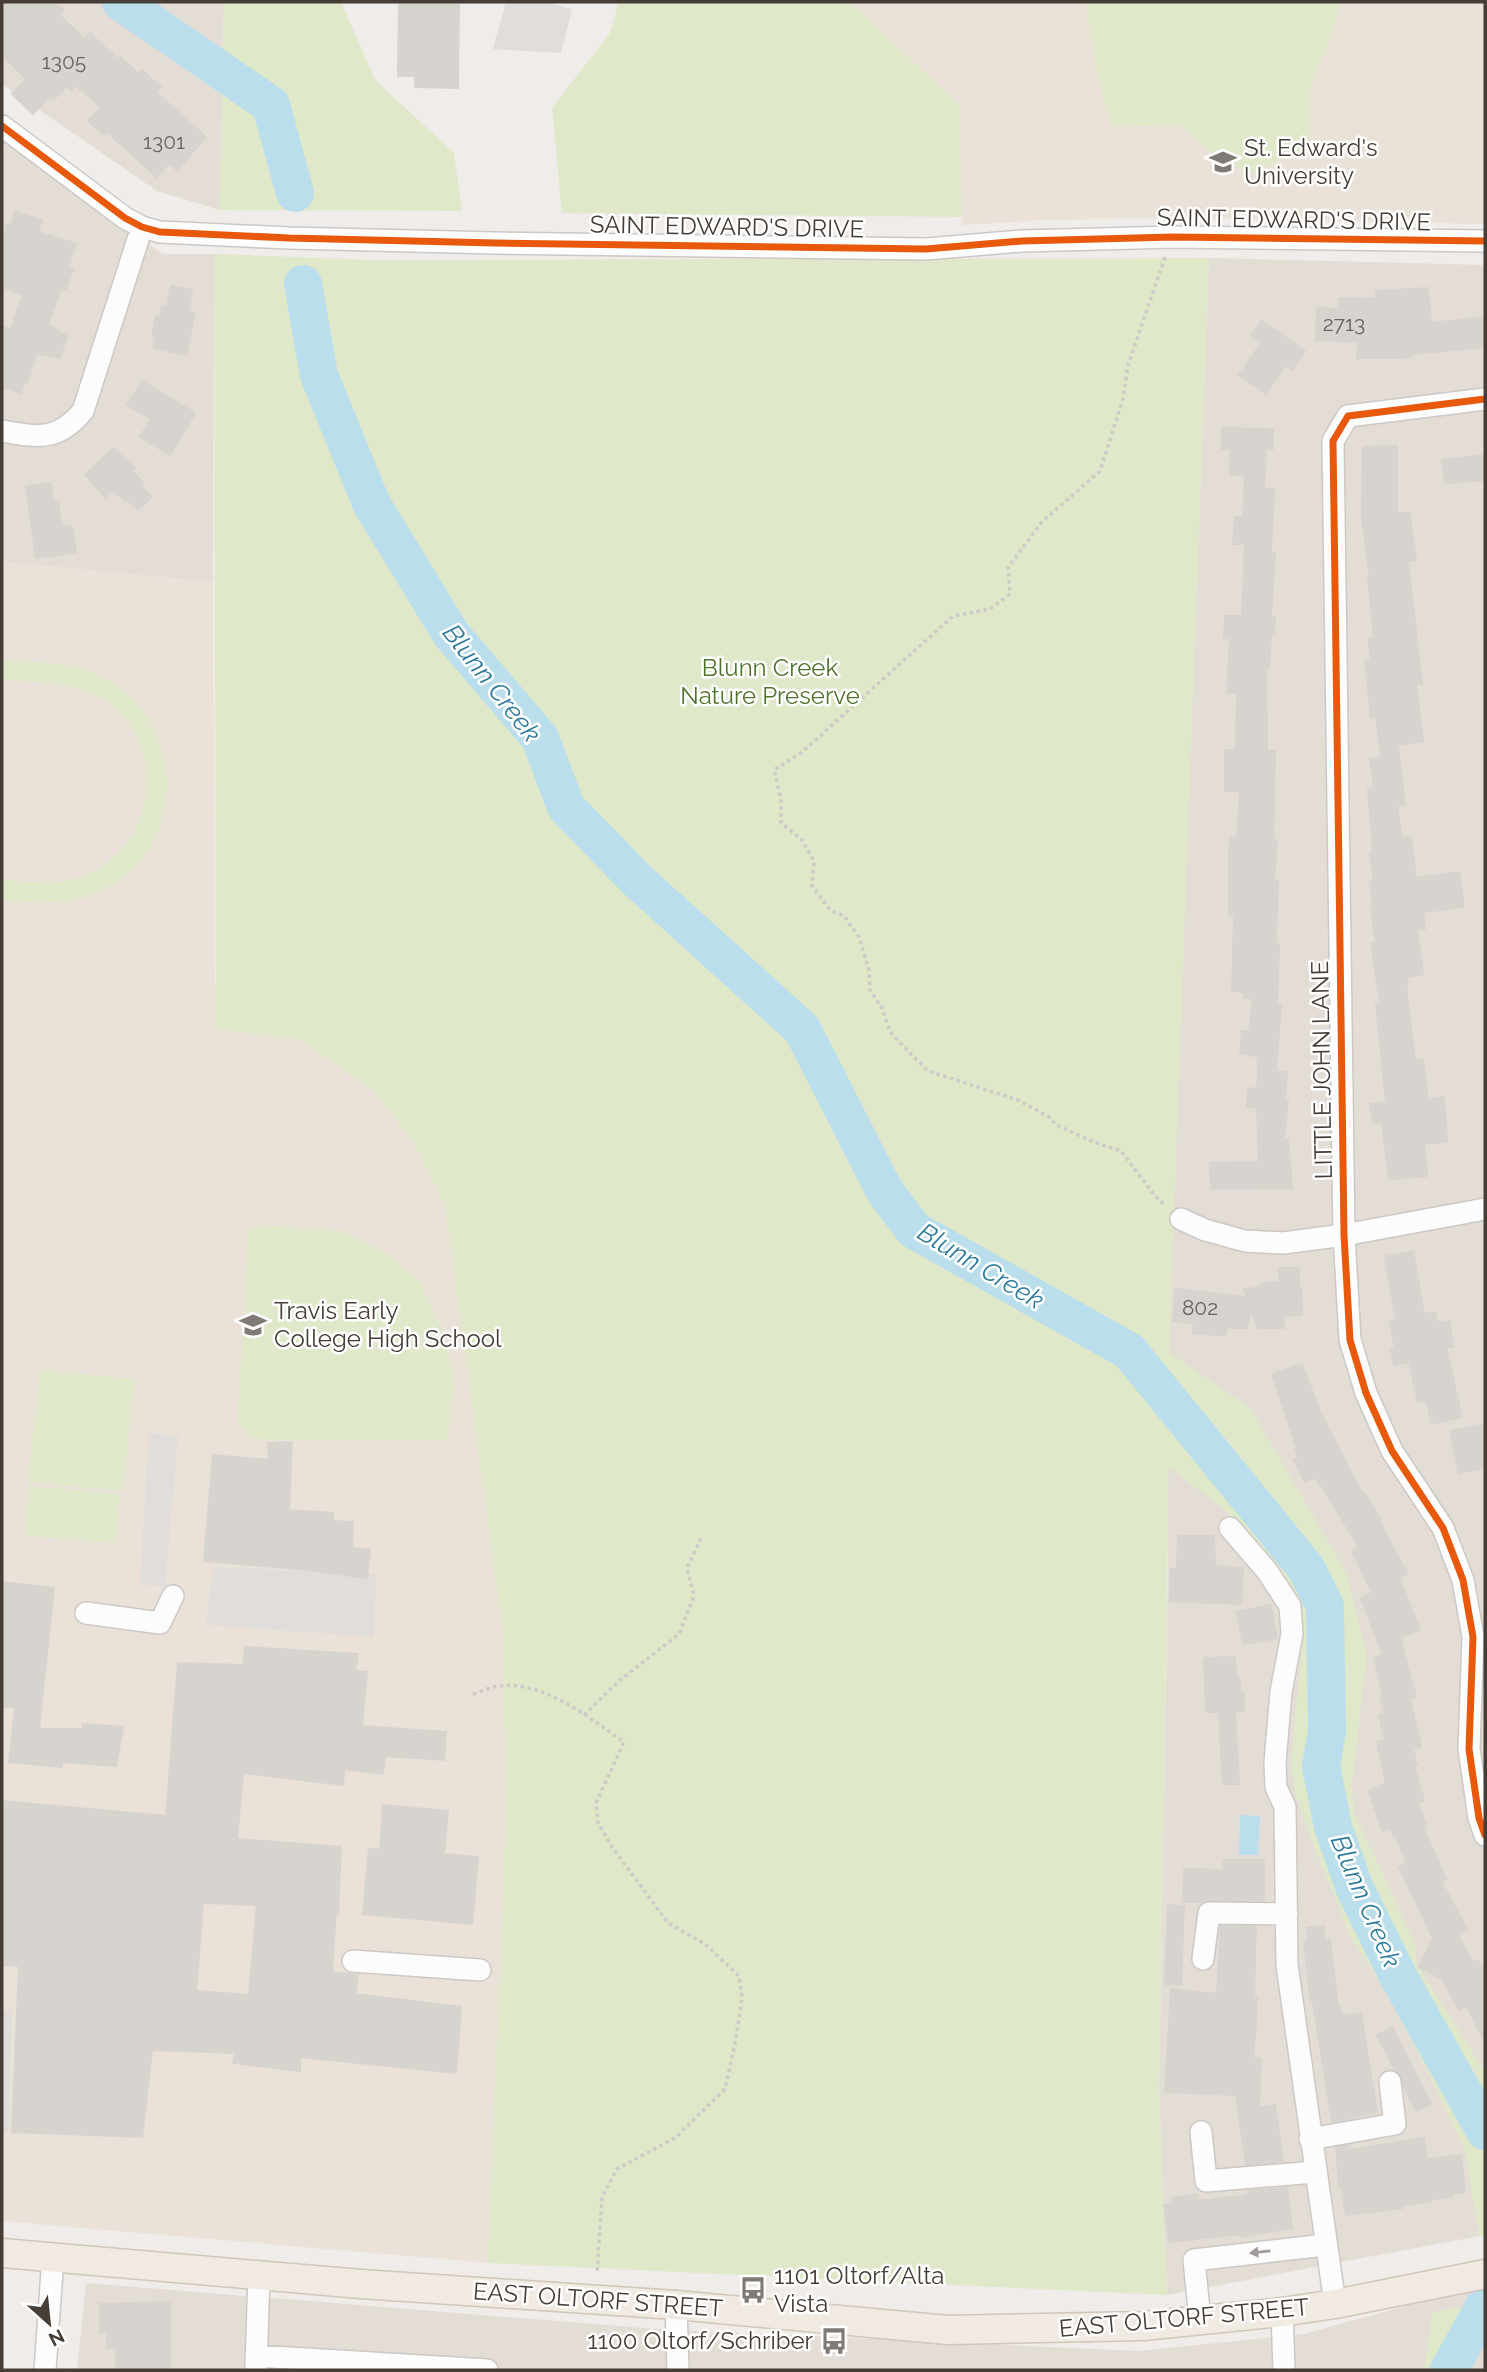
<svg xmlns="http://www.w3.org/2000/svg" width="1487" height="2372" font-family="Raleway,sans-serif">
	<style>
		.residential { fill: #e3ddd6 }
		.education { fill: #eae2d8 }
		.green { fill: #e0e8ca }
		.parking { fill: #e1ddda }
		.water { fill: #badeec }
		.lines { fill: none; stroke-linecap: round; stroke-linejoin: round }
		.river { stroke: #badeec; stroke-width: 38 }
		.building { fill: #d7d4d0; stroke: #d7d3cf; stroke-width: 2; fill-rule: evenodd }
		.minor-casing { stroke: #ccc8c5; stroke-width: 24 }
		.major-casing { stroke: #d1c6b8; stroke-width: 31 }
		.path { stroke: #cdcac7; stroke-width: 3.5; stroke-dasharray: 3.5 3.5; stroke-linecap: butt }
		.minor { stroke: #fdfcfc; stroke-width: 21 }
		.major { stroke: #f0eae3; stroke-width: 28 }
		.cycleway-casing { stroke: #fff; stroke-width: 11 }
		.cycleway { stroke: #e8590c; stroke-width: 7 }
		.oneway { fill: #a19c99 }
		.labels { text-anchor: middle; stroke-width: 5; stroke-linejoin: round; paint-order: stroke }
		.number-label { font-size: 21px; fill: #6b645e }
		.poi-label { font-size: 24px; fill: #453d36; stroke: #fff; text-anchor: start }
		.street-label { font-size: 24px; fill: #453d36; stroke: #fff }
		.park-label { font-size: 24px; fill: #4f742b; stroke: #fff }
		.water-label { font-size: 26px; font-style: italic; fill: #307c9d; stroke: #fff }
	</style>
	<rect width="100%" height="100%" fill="#efece9"/>
	<path class="residential" d="M2 2H224L220 210 157 191 2 84Z
		M2 141 163 254H214L213 582 2 562Z
		M1209 258 1485 265V2235L1167 2295 1159 2088 1168 1568 1169 1316Z
		M86 2283 656 2329 1139 2351 1304 2334 1485 2284V2370H77Z"/>
	<path class="education" d="M846 2H1485V224L1189 218 1046 220 962 225 960 106Z
		M2 562 213 582 215 985 503 1009 506 1822 488 2263 2 2221Z"/>
	<path class="green" d="M224 2H341L375 80 454 153 462 211 220 210Z
		M619 2H846L861 11 960 106 962 217 562 213 552 108 610 33Z
		M1086 2H1340L1333 32 1309 90V146L1253 173 1219 159 1179 125 1111 127 1095 60Z
		M214 254 373 260 1209 258 1169 1352 1251 1409 1347 1574 1367 1654 1352 1785 1354 1813 1415 1942 1416 1963 1485 2072V2235L1479 2237 1465 2149 1398 2012 1351 1937 1316 1852 1295 1793 1291 1763 1301 1654 1298 1611 1290 1585 1228 1513 1169 1467 1159 2088 1167 2295 488 2263 506 1822 504 1640 445 1205 413 1142 376 1093 300 1040 216 1029Z
		M2 660C33 662 68 661 96 674 192 717 192 857 91 895 62 906 32 902 2 900V879C30 882 59 887 86 875 159 844 170 740 101 698 71 681 35 682 2 680Z
		M274 1226 342 1231 386 1253 420 1282 443 1331 455 1380 448 1440 251 1439 238 1422 248 1228Z
		M40 1370 135 1379 123 1491 28 1482Z
		M29 1486 120 1494 116 1543 25 1536Z
		M1485 2301V2317L1466 2370H1424L1432 2313Z"/>
	<path class="parking" d="M506 2H545L572 9 561 53 493 49Z
		M149 1433 178 1436 165 1586 140 1585Z
		M213 1567 376 1574 374 1637 206 1625Z
		M2 2010H12L8 2133 2 2132Z"/>
	<path class="water" d="M1240 1815 1260 1816 1258 1855H1239Z"/>
	<g class="lines">
		<path class="river" d="M121 2 271 105 295 193
			M303 284 319 375 371 503 451 634 540 738 566 807 637 880 802 1029 884 1190 914 1230 1129 1351 1306 1568 1325 1606 1327 1731 1321 1766 1333 1827 1355 1889 1398 1976 1485 2131
			M1449 2370 1485 2305"/>
	</g>
	<path class="building" d="M2 2H56L64 10 59 15 85 39 90 33 118 60 120 57 139 74 142 70 161 87 156 92 206 137 177 170 169 163 157 177 107 132 104 135 88 121 101 107 76 85 71 91 67 86 53 100 50 97 33 114 12 94 26 79 2 55Z
		M399 2H459L458 88 415 87V76H398Z
		M15 212 42 220 38 232 76 244 68 268 73 269 66 289 61 288 48 325 67 336 60 358 37 353 27 383 24 382 21 393 2 387V326L11 330 23 294 2 287V241L7 224 11 225Z
		M171 286 192 290 188 311 195 313 186 355 154 348 156 337 152 336 156 316 160 317 162 306 167 307Z
		M1428 288 1431 323 1485 317V347L1411 354V357L1399 358H1357L1358 342 1316 340 1317 308 1338 309 1339 298 1376 299V291Z
		M1262 321 1305 351 1292 370 1286 365 1266 394 1239 375 1261 343 1251 336Z
		M142 381 195 413 170 455 140 437 151 419 127 405Z
		M1222 428 1273 429V449L1266 448 1264 489H1274L1271 553H1275L1271 618H1275L1274 634H1271L1269 668H1266L1267 751H1275L1273 840H1277L1274 880H1278L1276 944H1279L1277 1006H1281L1276 1071 1287 1072 1285 1101H1288L1284 1139H1288L1292 1188 1211 1189 1210 1163 1259 1162 1257 1108 1247 1107 1248 1088 1257 1089 1259 1057 1240 1053 1242 1031H1250L1252 998 1244 997V992L1232 991 1234 915H1229V853L1230 837 1237 838 1240 791H1225V750H1236L1237 693H1227L1230 638H1224L1225 616H1242L1245 544H1233L1235 517H1243L1245 475H1230L1231 449H1222Z
		M1397 446V514L1409 512 1416 560 1408 561 1422 684 1416 685 1423 741 1398 745 1405 805 1397 806 1402 838 1411 837 1416 878 1459 872 1464 907 1423 912 1425 929H1417L1423 974 1407 977 1408 986H1406L1415 1060 1423 1059 1428 1100 1444 1097 1447 1142 1424 1144 1427 1176 1389 1179 1382 1122 1373 1123 1370 1104 1386 1102 1376 1003 1380 1002 1371 944 1376 943 1371 907H1373L1370 882H1374L1370 853H1372V840L1368 789 1374 788 1370 759 1381 758 1376 716 1371 717 1365 661 1371 660 1368 639 1374 638 1368 578H1370L1362 519 1363 447Z
		M113 448 135 468 132 471 144 483 141 486 152 497 138 510 127 499 125 501 113 490 105 497 85 475Z
		M1485 455V480L1445 483 1442 460Z
		M51 483 54 504 58 501 62 527 72 526 76 552 36 558 26 486Z
		M1413 1251 1424 1314 1435 1312 1438 1323 1449 1321 1454 1347 1446 1348 1462 1417 1432 1424 1426 1400 1418 1402 1409 1362 1394 1366 1391 1350 1395 1349 1390 1321 1396 1320 1385 1257Z
		M1279 1268H1299V1288H1301L1302 1315 1284 1316V1328H1257L1251 1308 1247 1328H1227L1226 1336 1193 1333 1194 1323 1173 1321 1176 1289 1247 1297 1244 1289 1257 1288V1286L1264 1285V1283L1279 1282Z
		M1302 1364 1321 1414 1362 1494 1364 1492 1380 1519 1379 1520 1407 1574 1399 1577 1420 1630 1400 1637 1416 1697 1410 1699 1421 1747 1413 1749 1417 1765H1414L1424 1800 1418 1802 1426 1826 1423 1827 1446 1879 1441 1881 1467 1929 1457 1934 1473 1963 1478 1960 1485 1976V2043L1467 2006 1459 2010 1443 1979 1419 1967 1433 1938 1399 1867 1407 1863 1395 1835 1393 1836 1391 1828 1382 1831 1369 1790 1386 1783 1377 1742 1385 1740 1379 1715 1385 1714 1380 1695 1383 1694 1374 1657 1383 1655 1361 1598 1372 1593 1352 1551 1359 1547 1321 1485H1319L1315 1477 1305 1482 1294 1460 1299 1458 1295 1450 1297 1449 1272 1374Z
		M1485 1424V1468L1459 1473 1450 1431Z
		M292 1442 289 1510 333 1513V1521L353 1522 352 1548 370 1550 367 1578 309 1570 204 1561 213 1455 269 1460 268 1443Z
		M1178 1536H1214L1215 1566 1243 1568 1241 1604 1170 1601 1171 1569H1177Z
		M2 1582 54 1588 39 1729H82L83 1724 123 1727 116 1766 62 1762V1767L9 1762 15 1707H2Z
		M1271 1605 1277 1638 1243 1644 1237 1612Z
		M245 1647 358 1654 355 1671 367 1672 362 1726 446 1732 444 1760 385 1756 383 1774 344 1769 343 1785 243 1773 237 1839 341 1847 338 1912 336 1911 332 1972 358 1975 355 1994 461 2007 456 2073 300 2057V2071L233 2063 235 2053 152 2050 142 2137 12 2132 19 1966 2 1965V1801L166 1816 178 1663 243 1665ZM203 1903 257 1905 249 1995 196 1991Z
		M1235 1657 1236 1678H1240V1693H1244V1711H1235L1239 1784H1223L1219 1712H1206L1204 1658Z
		M383 1805 448 1811 444 1854 478 1857 472 1924 363 1914 369 1849 380 1850Z
		M1224 1860H1264V1901L1209 1900 1202 1902H1183L1184 1869 1223 1870Z
		M1168 1905 1184 1906 1181 1985 1165 1984Z
		M1221 1926 1256 1927 1254 1997 1257 1998 1256 2012H1257L1253 2058 1261 2059 1259 2107 1275 2105 1283 2161 1246 2165 1236 2095 1165 2092 1171 1989 1217 1994Z
		M1324 1926 1325 1940 1330 1939 1338 2007H1340L1342 2016 1361 2013 1377 2112 1332 2122 1313 2002H1311L1304 1942H1308L1307 1928Z
		M1392 2027 1431 2104 1416 2111 1404 2087 1401 2075 1395 2070 1377 2035Z
		M1424 2138 1427 2159 1461 2155 1465 2192 1452 2194V2197L1431 2199 1432 2202 1402 2205 1403 2208 1346 2215 1341 2186 1339 2187 1336 2148 1350 2145 1337 2152Z
		M1287 2188 1292 2228 1241 2236V2234L1169 2242 1164 2205 1173 2204 1172 2198 1197 2194 1198 2201 1248 2195V2191Z
		M170 2302V2370H116V2348H107V2332H100V2304Z"/>
	<g class="lines">
		<defs>
			<path id="minor" d="M2 126 125 218 142 227 160 232 289 238 495 243 926 249 1022 241 1173 237 1485 241
				M1485 399 1348 416 1333 441 1344 1235 1350 1340 1366 1393 1392 1451 1443 1528 1463 1580 1473 1637 1469 1749 1479 1818 1485 1835
				M2 431C38 437 57 442 83 411L142 227
				M1181 1219 1205 1230 1245 1241 1283 1243 1344 1235 1485 1209
				M1230 1528 1267 1571 1290 1606 1292 1634 1281 1692 1275 1762 1276 1787 1285 1807 1287 1965 1335 2304
				M86 1613 160 1623 173 1596
				M1203 1959 1209 1913 1287 1914
				M353 1961 480 1970
				M1201 2132 1206 2181 1315 2172
				M1310 2139 1395 2124 1390 2082
				M676 2305 678 2370
				M1282 2312 1284 2370
				M1200 2320 1194 2260 1325 2245
				M256 2356 487 2370
				M256 2368 259 2275
				M45 2370 53 2257"/>
			<path id="major" d="M2 2253 361 2284 676 2305 948 2330 1143 2326 1282 2312 1335 2304 1485 2274"/>
		</defs>
		<use href="#minor" class="minor-casing"/>
		<use href="#major" class="major-casing"/>
		<path class="path" d="M1165 257 1128 365 1123 399 1100 471 1042 522 1008 567 1010 594 990 609 953 616 801 753 774 770 781 799V823L801 839 814 861 812 886 830 910 844 916 859 937 869 970 870 990 882 1008 890 1032 910 1053 928 1071 1018 1100 1049 1117 1056 1125 1096 1143 1121 1151 1155 1196 1166 1206
			M473 1694C482 1691 491 1687 500 1686 543 1680 591 1719 624 1742L596 1803 598 1823 612 1847 668 1923 705 1944 739 1976 742 1998 735 2044 725 2089 675 2138 617 2169 602 2197 597 2274
			M584 1715 619 1681 679 1634 694 1596 687 1568 702 1536"/>
		<use href="#minor" class="minor"/>
		<use href="#major" class="major"/>
		<defs>
			<path id="cycleway" d="M2 126 125 218 142 227 160 232 289 238 495 243 926 249 1022 241 1173 237 1485 241
				M1485 399 1348 416 1333 441 1344 1235 1350 1340 1366 1393 1392 1451 1443 1528 1463 1580 1473 1637 1469 1749 1479 1818 1485 1835"/>
		</defs>
		<use href="#cycleway" class="cycleway-casing"/>
		<use href="#cycleway" class="cycleway"/>
	</g>
	<defs><path id="oneway-solid" d="M-6-.8H1V-3.2L6.5 0L1 3.2V.8H-6Z" transform="scale(1.75)"/></defs>
	<use class="oneway" href="#oneway-solid" transform="translate(1260 2252) rotate(174)"/>
	<defs>
		<symbol id="university-bare" viewBox="-9 -9 18 18"><path d="M0-5L7-2L0 1L-7-2ZM-4 1L0 2.5L4 1V4Q0 6-4 4Z" fill="#807a75" stroke="#fff" stroke-width="2.5" paint-order="stroke"/></symbol>
		<symbol id="school-bare" viewBox="-9 -9 18 18"><path d="M0-5L7-2L0 1L-7-2ZM-4 1L0 2.5L4 1V4Q0 6-4 4Z" fill="#807a75" stroke="#fff" stroke-width="2.5" paint-order="stroke"/></symbol>
		<symbol id="bus-bare" viewBox="-9 -9 18 18"><path d="M-5-6H5V4H4V6H2V4H-2V6H-4V4H-5ZM-3.5-4V0h7V-4ZM-3.5 1.2v1.5H-2V1.2ZM2 1.2v1.5H3.5V1.2Z" fill="#807a75" stroke="#fff" stroke-width="2.5" paint-order="stroke"/></symbol>
	</defs>
	<g fill-rule="evenodd">
		<use href="#university-bare" x="1204" y="143" width="38" height="38"/>
		<use href="#school-bare" x="234" y="1306" width="38" height="38"/>
		<use href="#bus-bare" x="734" y="2271" width="38" height="38"/>
		<use href="#bus-bare" x="815" y="2322" width="38" height="38"/>
	</g>
	<g class="labels">
		<g class="number-label">
			<text x="64" y="69">1305</text>
			<text x="164" y="149">1301</text>
			<text x="1344" y="331">2713</text>
			<text x="1200" y="1315">802</text>
		</g>
		<g class="poi-label">
			<text x="1244" y="156">St. Edward's<tspan x="1244" dy="28">University</tspan></text>
			<text x="274" y="1319">Travis Early<tspan x="274" dy="28">College High School</tspan></text>
			<text x="774" y="2284">1101 Oltorf/Alta<tspan x="774" dy="28">Vista</tspan></text>
			<text x="813" y="2349" text-anchor="end">1100 Oltorf/Schriber</text>
		</g>
		<g class="street-label">
			<text transform="translate(1294 220) rotate(1)" y="8">SAINT EDWARD'S DRIVE</text>
			<text transform="translate(727 227) rotate(1)" y="8">SAINT EDWARD'S DRIVE</text>
			<text transform="translate(1322 1070) rotate(-91)" y="8">LITTLE JOHN LANE</text>
			<text transform="translate(598 2300) rotate(4)" y="8">EAST OLTORF STREET</text>
			<text transform="translate(1184 2318) rotate(-5)" y="8">EAST OLTORF STREET</text>
		</g>
		<g class="park-label">
			<text x="770" y="676">Blunn Creek<tspan x="770" dy="28">Nature Preserve</tspan></text>
		</g>
		<g class="water-label">
			<text transform="translate(492 683) rotate(52)" y="9">Blunn Creek</text>
			<text transform="translate(981 1266) rotate(31)" y="9">Blunn Creek</text>
			<text transform="translate(1366 1901) rotate(67)" y="9">Blunn Creek</text>
		</g>
	</g>
	<rect width="1487" height="2372" fill="none" stroke="#453d36" stroke-width="7"/>
	<g transform="translate(49 2323) rotate(153)" stroke="#ffffff" stroke-width="5" paint-order="stroke">
	<path d="M0-5L12 26L0 18L-12 26Z" fill="#453d36"/>
	<text y="-10" font-size="19" font-weight="bold" text-anchor="middle" fill="#453d36">N</text>
	</g>
</svg>
